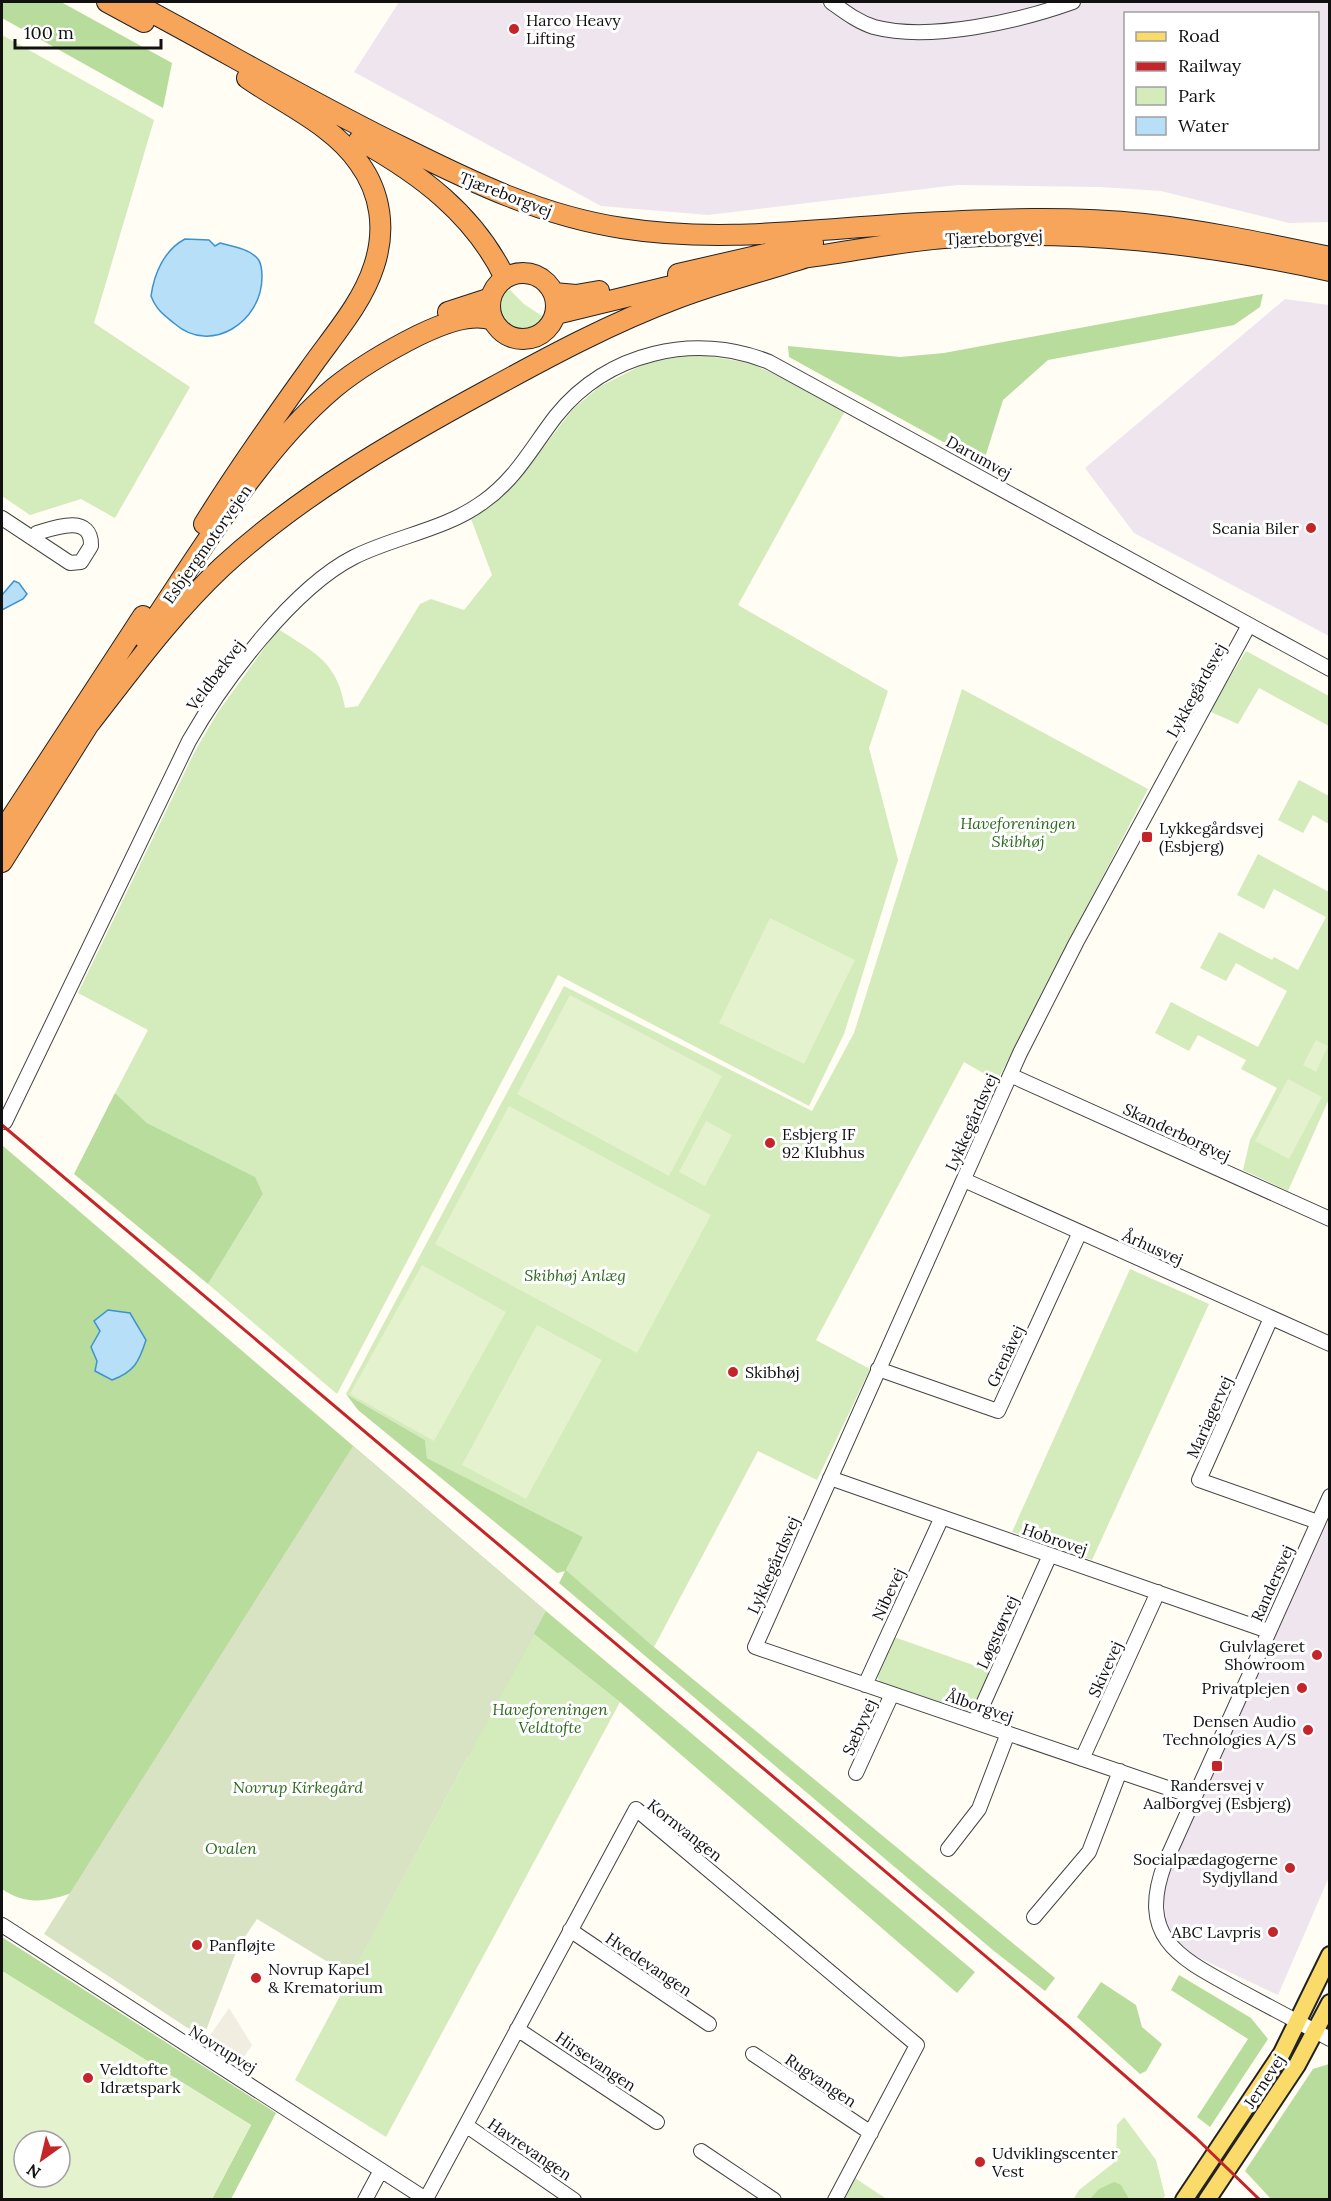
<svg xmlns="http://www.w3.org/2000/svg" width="1331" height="2201" font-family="Lora,serif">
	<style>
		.industrial { fill: #eee5ef; fill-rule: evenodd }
		.green { fill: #d4ebbc }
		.forest { fill: #b7dc9b }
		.cemetery { fill: #d8e3c3 }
		.pitch { fill: #e5f2ce; fill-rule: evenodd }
		.plaza { fill: #f1ede1 }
		.water { fill: #b8dff8; stroke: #3d93d0; stroke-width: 1.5 }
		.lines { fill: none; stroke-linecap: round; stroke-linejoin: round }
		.minor-casing { stroke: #444; stroke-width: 16 }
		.major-casing { stroke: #222; stroke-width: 20 }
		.highway-casing { stroke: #222; stroke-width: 22 }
		.minor { stroke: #fff; stroke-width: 14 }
		.major { stroke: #fada69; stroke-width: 16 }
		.highway { stroke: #f7a55b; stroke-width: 20 }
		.rail { stroke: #c52429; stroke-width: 3 }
		.poi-dot { fill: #c52429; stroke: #fff; stroke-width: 2 }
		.labels { text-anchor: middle; stroke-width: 6; stroke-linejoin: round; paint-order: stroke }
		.poi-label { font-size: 16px; fill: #111; stroke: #fff; text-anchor: start }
		.street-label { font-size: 16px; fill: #111; stroke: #fff }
		.park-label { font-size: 16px; font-style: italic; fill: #2d6b1e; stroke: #fff }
	</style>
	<rect width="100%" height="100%" fill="#fffdf4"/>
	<path class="industrial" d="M399 2H1329V222L1289 223 1161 191 1100 187 957 185 708 215 601 206 354 72ZM1126 14H1318V148H1126Z
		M1285 299 1329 305V636L1134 533 1085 468Z
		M1329 1519V1877L1278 1995 1193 1955 1173 1937 1166 1921 1163 1884Z"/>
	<path class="green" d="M2 35 154 120 94 323 190 387 115 518 81 499 30 515 2 496Z
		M510 290 524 304 545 318 535 328 522 331C504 327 495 312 502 294Z
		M696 354 750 363 796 384 845 411 738 605 888 691 869 748 898 860 844 1034 809 1106 558 975 337 1394 208 1284 263 1194 254 1177 147 1123 115 1093 148 1030 78 993 195 751 218 712 278 629C315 653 337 661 345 708L358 706 420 604 431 599 464 610 492 575 470 516 517 482 572 410 599 387 646 363Z
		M1246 651 1329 696V726L1259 688 1238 724 1209 711Z
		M962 689 1148 789 997 1081 964 1062 816 1340 870 1369 817 1480 758 1451 654 1647 566 1570 583 1537 427 1458 425 1440 346 1394 564 986 812 1111 854 1033Z
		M1299 780 1329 796V824L1313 815 1303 833 1278 820Z
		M1258 854 1329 892V1099L1288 1191 1243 1170 1250 1140 1277 1088 1241 1069 1246 1060 1198 1035 1189 1051 1155 1033 1171 1002 1258 1047 1287 991 1236 963 1226 981 1200 968 1219 932 1272 960 1274 957 1298 970 1326 917 1274 889 1264 909 1237 895Z
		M1130 1269 1209 1304 1092 1560 1012 1532Z
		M534 1634 620 1702 386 2137 295 2080Z
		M894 1637 990 1671 973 1708 968 1711 880 1682 877 1676Z
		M1124 2117 1156 2160 1165 2196 1162 2200H1073L1079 2190 1116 2161 1117 2125Z
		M855 2178 885 2198 884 2199H843Z"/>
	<path class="forest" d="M2 2H61L172 63 163 108 2 18Z
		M1263 294 1260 307 1234 325 1048 360 1003 400 983 464 789 357 788 346 900 357 944 353Z
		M115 1093 147 1123 255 1177 263 1194 208 1284 74 1174Z
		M3 1146 546 1611 975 1972 957 1993 620 1702 534 1634 468 1757 328 1487 72 1893C46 1902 25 1905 2 1889Z
		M346 1394 425 1440 427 1458 583 1537 566 1570 654 1647 1055 1978 1045 1991 994 1951 559 1583 565 1571 557 1573 358 1410Z
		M2 1937 276 2113 231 2199H212L251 2125 2 1971Z
		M1179 1975 1251 2018 1268 2039 1210 2127 1197 2117 1248 2039 1171 1990Z
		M1101 1982 1136 2005 1142 2027 1162 2044 1146 2071 1140 2074 1077 2017Z
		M1329 2064V2199H1271L1245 2171 1313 2069Z
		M1114 2182 1121 2185 1129 2199H1090L1099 2189Z"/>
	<path class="cemetery" d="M353 1446 546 1611 351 1976 257 1919 238 1947 203 2038 44 1934Z"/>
	<path class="pitch" d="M770 918 855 960 804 1064 719 1023Z
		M570 995 722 1076 669 1176 517 1094Z
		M1316 1040 1328 1046 1316 1072 1303 1065Z
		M1288 1079 1322 1097 1289 1159 1255 1141Z
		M509 1106 711 1215 637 1353 435 1244Z
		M706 1121 732 1135 705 1186 679 1172Z
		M422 1265 506 1312 434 1441 350 1394Z
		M537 1325 602 1360 526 1499 462 1465Z
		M2 1971 251 2125 212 2199H2ZM24 2141H60V2177H24Z"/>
	<path class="plaza" d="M229 2008 252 2045 242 2060 209 2037Z"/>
	<path class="water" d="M185 239 209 240 215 246 220 243C232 246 250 249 258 259 262 264 262 271 262 277 262 322 211 355 175 324 164 315 157 311 151 296 154 274 164 250 185 239Z
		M14 581 19 583 27 594 23 599 2 610V595Z
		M108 1310 130 1313 146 1340C139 1362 134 1372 112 1380L95 1371 97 1361 91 1347 100 1331 94 1321Z"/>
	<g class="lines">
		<defs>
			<path id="minor" d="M831 2C845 12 858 22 874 27 930 42 1020 21 1073 2
				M2 518 70 563 81 562 91 546C92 514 56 527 37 533L34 539
				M1010 1075 1330 1219
				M5 1122 189 741C223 681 293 588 354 557 396 536 445 530 483 502 516 479 532 447 556 416 607 352 695 332 769 362L1330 669
				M964 1180 1330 1344
				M1271 1318 1199 1480 1318 1522
				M878 1369 998 1411 1080 1232
				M830 1478 1268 1631
				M1330 1496 1165 1863C1136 1940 1182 1959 1240 1991 1270 2007 1300 2023 1330 2039
				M865 1685 942 1517
				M975 1722 1050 1555
				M1082 1759 1158 1592
				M856 1773 892 1694
				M1194 1797 755 1647 1020 1053 1076 943 1249 625
				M948 1849 979 1809 1008 1733
				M1034 1917 1089 1852 1120 1771
				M2 1925 427 2200
				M570 1930 709 2024
				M517 2029 657 2122
				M753 2054 871 2133
				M467 2126 574 2200
				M701 2151 774 2200
				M426 2199 636 1809 917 2045 835 2200
				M365 2200 381 2170"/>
			<path id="major" d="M1184 2200 1282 2053 1330 1955
				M1207 2200 1297 2065 1330 2003"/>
			<path id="highway" d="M107 2 144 22
				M132 2C223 50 311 103 404 148 474 183 543 216 622 228 723 244 822 228 923 223 996 219 1071 216 1144 224 1207 231 1268 244 1330 257
				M359 140C420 174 474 214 505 278
				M795 259C845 253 894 242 944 238 1075 228 1202 243 1330 271
				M490 306a33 33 0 1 1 66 0a33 33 0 1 1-66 0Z
				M678 274 813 243
				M554 293 576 295 599 291
				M448 312 491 298
				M556 314 696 280
				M204 524C237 471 273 420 309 370 332 337 362 304 374 266 386 230 381 193 359 163 333 125 284 104 247 78
				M143 637C198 556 259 451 334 388 361 366 389 350 419 335 440 325 470 312 493 320
				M90 723C132 669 172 614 222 567 299 496 394 441 486 391 548 357 611 323 678 298 720 282 764 271 807 257
				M2 832 143 616
				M2 862 96 713"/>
		</defs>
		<use href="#minor" class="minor-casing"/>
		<use href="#major" class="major-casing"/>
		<use href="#highway" class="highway-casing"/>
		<use href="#minor" class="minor"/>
		<use href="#major" class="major"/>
		<use href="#highway" class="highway"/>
		<path class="rail" d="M2 1125 1067 2025 1196 2138 1260 2200"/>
	</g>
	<g class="poi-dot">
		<circle cx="514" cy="29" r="6"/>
		<circle cx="1311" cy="528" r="6"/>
		<rect x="1141" y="831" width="12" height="12" rx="3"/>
		<circle cx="770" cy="1143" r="6"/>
		<circle cx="733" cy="1372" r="6"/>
		<circle cx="1317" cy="1655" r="6"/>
		<circle cx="1302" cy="1688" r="6"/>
		<circle cx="1308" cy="1730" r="6"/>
		<rect x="1211" y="1760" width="12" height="12" rx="3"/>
		<circle cx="1290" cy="1868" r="6"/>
		<circle cx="1273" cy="1932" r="6"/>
		<circle cx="197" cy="1945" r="6"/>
		<circle cx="256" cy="1978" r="6"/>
		<circle cx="88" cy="2078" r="6"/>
		<circle cx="980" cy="2162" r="6"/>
	</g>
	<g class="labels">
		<g class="poi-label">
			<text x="526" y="26">Harco Heavy<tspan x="526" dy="18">Lifting</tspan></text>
			<text x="1299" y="534" text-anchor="end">Scania Biler</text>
			<text x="1159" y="834">Lykkegårdsvej<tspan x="1159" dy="18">(Esbjerg)</tspan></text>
			<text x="782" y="1140">Esbjerg IF<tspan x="782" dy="18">92 Klubhus</tspan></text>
			<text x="745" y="1378">Skibhøj</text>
			<text x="1305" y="1652" text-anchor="end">Gulvlageret<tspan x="1305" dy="18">Showroom</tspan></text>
			<text x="1290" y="1694" text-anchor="end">Privatplejen</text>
			<text x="1296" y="1727" text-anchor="end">Densen Audio<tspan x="1296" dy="18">Technologies A/S</tspan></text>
			<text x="1217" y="1791" text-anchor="middle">Randersvej v<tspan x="1217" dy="18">Aalborgvej (Esbjerg)</tspan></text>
			<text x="1278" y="1865" text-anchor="end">Socialpædagogerne<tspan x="1278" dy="18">Sydjylland</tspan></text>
			<text x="1261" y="1938" text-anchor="end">ABC Lavpris</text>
			<text x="209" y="1951">Panfløjte</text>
			<text x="268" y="1975">Novrup Kapel<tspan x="268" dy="18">&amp; Krematorium</tspan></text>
			<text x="100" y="2075">Veldtofte<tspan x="100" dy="18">Idrætspark</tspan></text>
			<text x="992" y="2159">Udviklingscenter<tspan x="992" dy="18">Vest</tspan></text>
		</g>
		<g class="street-label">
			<text transform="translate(506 194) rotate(21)" y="6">Tjæreborgvej</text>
			<text transform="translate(994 237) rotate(-2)" y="6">Tjæreborgvej</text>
			<text transform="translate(979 457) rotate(29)" y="6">Darumvej</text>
			<text transform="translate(207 544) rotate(-55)" y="6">Esbjergmotorvejen</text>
			<text transform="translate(215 675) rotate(-53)" y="6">Veldbækvej</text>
			<text transform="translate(1196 690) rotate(-61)" y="6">Lykkegårdsvej</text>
			<text transform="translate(971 1122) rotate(-66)" y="6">Lykkegårdsvej</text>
			<text transform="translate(1177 1132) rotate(25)" y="6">Skanderborgvej</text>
			<text transform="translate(1153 1247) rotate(24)" y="6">Århusvej</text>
			<text transform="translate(1005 1356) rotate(-65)" y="6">Grenåvej</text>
			<text transform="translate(1209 1417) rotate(-66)" y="6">Mariagervej</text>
			<text transform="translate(1055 1539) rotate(19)" y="6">Hobrovej</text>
			<text transform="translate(773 1565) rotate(-66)" y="6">Lykkegårdsvej</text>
			<text transform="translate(1272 1583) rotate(-66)" y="6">Randersvej</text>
			<text transform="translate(888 1594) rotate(-65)" y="6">Nibevej</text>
			<text transform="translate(997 1632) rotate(-66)" y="6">Løgstørvej</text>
			<text transform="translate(1105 1669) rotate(-66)" y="6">Skivevej</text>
			<text transform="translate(980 1706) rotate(19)" y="6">Ålborgvej</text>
			<text transform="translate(859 1727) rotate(-66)" y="6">Sæbyvej</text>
			<text transform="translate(685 1830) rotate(38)" y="6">Kornvangen</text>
			<text transform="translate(649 1964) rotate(34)" y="6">Hvedevangen</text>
			<text transform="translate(223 2049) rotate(32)" y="6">Novrupvej</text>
			<text transform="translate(596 2061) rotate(34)" y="6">Hirsevangen</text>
			<text transform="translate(821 2080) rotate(34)" y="6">Rugvangen</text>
			<text transform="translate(1264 2081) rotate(-57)" y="6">Jernevej</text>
			<text transform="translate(530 2149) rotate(34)" y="6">Havrevangen</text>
		</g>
		<g class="park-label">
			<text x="1018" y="829">Haveforeningen<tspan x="1018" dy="18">Skibhøj</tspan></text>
			<text x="575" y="1281">Skibhøj Anlæg</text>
			<text x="550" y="1715">Haveforeningen<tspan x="550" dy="18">Veldtofte</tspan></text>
			<text x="298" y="1793">Novrup Kirkegård</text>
			<text x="231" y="1854">Ovalen</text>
		</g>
	</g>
	<rect width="1331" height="2201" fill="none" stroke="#111111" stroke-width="6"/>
	<rect x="1124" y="12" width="195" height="138" fill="#ffffff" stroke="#a0a0a0" stroke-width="1.5"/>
	<rect x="1136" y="32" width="30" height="9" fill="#fada69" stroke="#a0a0a0" stroke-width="1.5"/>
	<text x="1178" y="42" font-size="18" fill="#111111">Road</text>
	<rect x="1136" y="62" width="30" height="9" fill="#c52429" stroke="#a0a0a0" stroke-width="1.5"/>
	<text x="1178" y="72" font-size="18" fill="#111111">Railway</text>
	<rect x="1136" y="87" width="30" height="18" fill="#d4ebbc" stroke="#a0a0a0" stroke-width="1.5"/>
	<text x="1178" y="102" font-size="18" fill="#111111">Park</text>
	<rect x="1136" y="117" width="30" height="18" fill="#b8dff8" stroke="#a0a0a0" stroke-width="1.5"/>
	<text x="1178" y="132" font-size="18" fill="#111111">Water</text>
	<g transform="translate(42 2159) rotate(214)"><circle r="28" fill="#ffffff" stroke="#a0a0a0" stroke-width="1.5"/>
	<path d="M0-4.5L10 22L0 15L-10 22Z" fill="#c52429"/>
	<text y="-9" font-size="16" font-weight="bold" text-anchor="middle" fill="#111111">N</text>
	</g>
	<path d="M15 39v9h146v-9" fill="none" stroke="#111111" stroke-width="3"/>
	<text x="24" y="39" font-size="18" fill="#111111" stroke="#ffffff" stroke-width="4.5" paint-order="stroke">100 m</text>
</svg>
